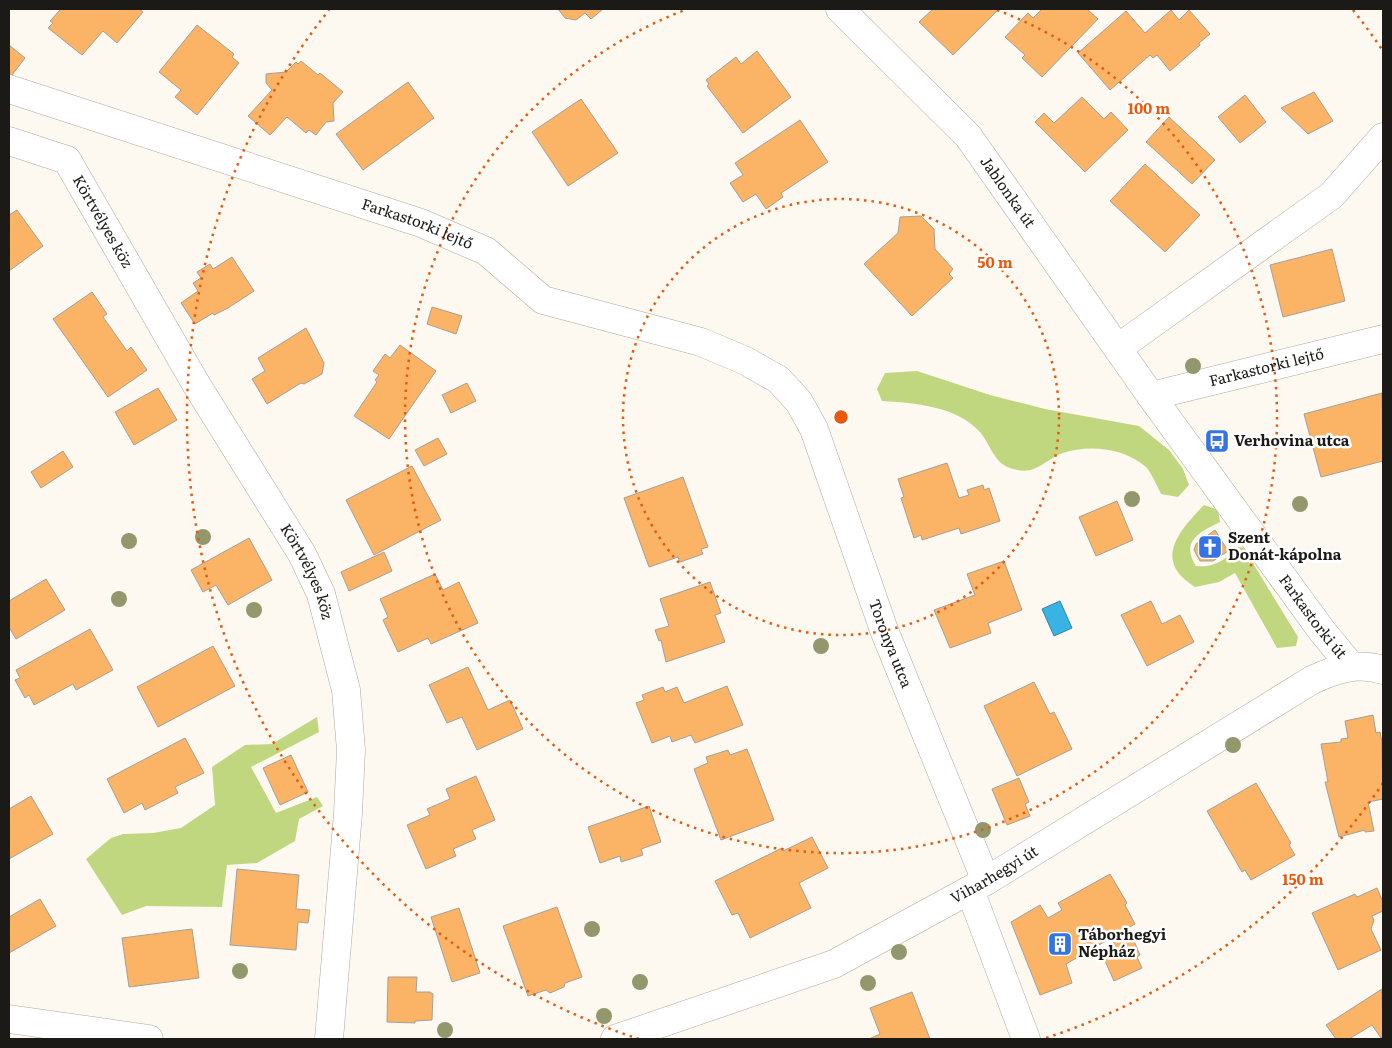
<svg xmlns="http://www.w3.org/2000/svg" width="1392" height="1048" font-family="Literata,serif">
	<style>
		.green { fill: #c0d780 }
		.water { fill: #38b3e4; stroke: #3085a6 }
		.building { fill: #fbb366; stroke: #a69f98 }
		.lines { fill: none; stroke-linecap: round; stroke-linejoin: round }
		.minor-casing { stroke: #aea9a1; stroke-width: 29 }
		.minor { stroke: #fff; stroke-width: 28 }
		.tree { fill: #93986c }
		.ring { fill: none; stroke: #e8590c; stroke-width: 2.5; stroke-dasharray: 2.5 5 }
		.labels { text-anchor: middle; stroke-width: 5; stroke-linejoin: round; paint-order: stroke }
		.street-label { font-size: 15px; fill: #1c1a17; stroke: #fff }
		.poi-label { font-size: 15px; font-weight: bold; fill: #1c1a17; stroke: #fff; text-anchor: start }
		.centre { fill: #e8590c; stroke: #fff; stroke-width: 2.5 }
		.ring-label { font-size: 15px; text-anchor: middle; font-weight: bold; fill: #e8590c; stroke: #fff; stroke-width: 5; stroke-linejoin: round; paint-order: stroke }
	</style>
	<rect width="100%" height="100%" fill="#fdf8f0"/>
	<path class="green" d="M917 371 990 395 1045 409 1139 426 1169 450 1183 469 1189 485 1178 497 1161 494C1157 486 1152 474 1146 467 1125 448 1089 444 1063 453 1042 461 1036 477 1010 468 993 462 990 443 979 431 955 406 915 403 882 401L877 389 885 373Z
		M1204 505 1218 510 1220 522C1200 532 1180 541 1196 566 1213 568 1226 560 1238 547L1246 548 1252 555 1254 565 1298 637 1296 646 1277 648 1235 573 1219 582 1195 587C1152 561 1179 531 1204 505Z
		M317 717 319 732 251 767 276 813 317 797 323 806 299 819 295 841 257 863 227 865 222 907 146 906 122 915 86 859 111 838 123 834 153 833 181 828 215 805 212 767 245 745 272 744Z"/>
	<path class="water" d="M1060 601 1072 628 1054 636 1042 609Z"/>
	<path class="building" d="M61 9H139L143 12 117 43 103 31 82 55 48 28 53 23 50 21Z
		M558 9H603L591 19 585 13 576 20 565 18Z
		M933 9H999L953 55 919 22Z
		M1042 9H1087L1098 19 1042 77 1022 58 1025 55 1005 37 1028 13 1033 18Z
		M1171 10 1179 20 1189 10 1210 34 1199 43 1200 45 1170 71 1157 55 1153 58 1150 55 1110 90 1078 53 1126 11 1145 33Z
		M197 25 234 54 232 57 239 63 197 115 175 97 181 90 159 72Z
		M9 45 25 58 9 79Z
		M757 51 791 97 743 133 707 86 709 84 706 80 736 57 741 64Z
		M301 61 318 75 320 73 343 92 333 103 334 121 326 122 316 135 309 130 306 133 287 117 270 135 248 116 272 90 266 83V74L286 72 296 62 298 64Z
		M408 82 434 118 363 170 336 134Z
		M1314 92 1333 121 1308 134 1281 108Z
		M1245 95 1266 122 1240 143 1218 117Z
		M1082 97 1104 119 1111 112 1128 130 1085 172 1035 122 1044 113 1054 123Z
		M581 99 618 153 568 186 532 132Z
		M1169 117 1215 160 1192 184 1146 142Z
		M800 120 828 162 781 193 783 197 766 209 756 194 743 202 730 183 743 175 735 163Z
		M1145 164 1200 215 1165 252 1110 201Z
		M17 210 43 246 9 271V215Z
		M921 216 934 229 935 249 953 269 949 274 953 278 912 316 864 264 898 233 900 217Z
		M1332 249 1345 301 1283 317 1270 265Z
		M232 257 254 291 228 308 214 315 213 313 195 324 181 303 198 291 193 283 201 278 197 272 210 264 213 269Z
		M92 292 107 314 103 317 127 351 131 347 147 370 108 397 53 319Z
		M432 307 462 316 456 334 427 324Z
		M306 328 324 363 322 374 304 384 301 383 267 404 252 379 265 371 258 358Z
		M400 345 436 371 389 439 354 416 377 382 375 380 379 375 373 371 385 354 390 358Z
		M467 383 476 401 451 413 442 395Z
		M158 388 177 420 134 445 115 412Z
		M1382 393 1383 461 1321 477 1304 414Z
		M438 438 447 454 424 466 415 450Z
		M63 451 73 467 41 488 31 472Z
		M947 463 959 498 969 495 967 490 983 485 984 490 989 488 1000 521 961 534 959 528 922 540 921 535 914 538 901 498 904 497 898 479Z
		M412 466 441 520 374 555 346 500Z
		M683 477 708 547 701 549 703 554 680 562 678 557 649 567 624 498Z
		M1117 501 1133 540 1096 556 1079 517Z
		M1215 530 1228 551 1213 561H1200L1194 550 1196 544Z
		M249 538 272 580 228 605 216 585 203 592 191 570Z
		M384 552 392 571 349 591 341 572Z
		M1004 561 1022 610 988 623 991 633 950 648 934 610 975 595 967 574Z
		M435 574 443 590 459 582 478 623 431 644 428 638 398 652 383 620 388 617 380 599Z
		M46 579 65 610 16 639 9 627V601Z
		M710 582 721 613 715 615 725 642 666 662 661 640 659 641 655 630 669 626 660 599Z
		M1151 601 1162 624 1180 615 1194 642 1147 666 1121 615Z
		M90 629 113 670 76 690 73 684 34 705 29 695 25 698 15 680 20 678 16 670Z
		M213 646 235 686 158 727 137 687Z
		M468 667 488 710 510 700 523 729 477 750 462 717 447 723 429 685Z
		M1034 682 1050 714 1054 712 1072 749 1017 776 984 706Z
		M727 686 743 725 695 743 691 735 672 742 670 736 652 743 636 703 644 700 642 695 663 687 665 692 677 687 684 703Z
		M1373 715 1376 733 1380 732 1382 742 1383 799 1368 802 1374 831 1365 832V830L1339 837 1325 782H1328L1321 744 1341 742V739L1348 738 1345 721Z
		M185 738 204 773 175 787 178 793 145 810 142 803 124 813 107 779Z
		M747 749 774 820 721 840 694 769 708 763 706 757 728 750 730 755Z
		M291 755 308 792 280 805 263 768Z
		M476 776 495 820 472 830 476 839 453 849 456 856 426 869 407 825 430 815 427 809 450 799 446 789Z
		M1019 778 1029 802 1025 804 1030 816 1007 825 992 789Z
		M1256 783 1291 843 1289 845 1295 855 1251 880 1245 870 1242 872 1207 811Z
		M31 796 53 834 9 859V809Z
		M649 806 661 842 641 849 643 855 621 862 620 856 600 863 588 827Z
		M812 837 828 868 799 883 811 908 750 938 738 913 732 915 715 881 782 848 783 851Z
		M237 869 299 875 296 909 310 910 308 923 298 922 296 950 230 945Z
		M1110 874 1127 903 1125 905 1135 924 1066 964 1072 983 1040 995 1011 922 1040 905 1048 918 1062 910 1058 903Z
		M1377 888 1383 902V911L1372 916 1374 920 1371 929 1381 950 1338 970 1312 913 1355 894 1357 897Z
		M40 899 56 926 9 953V917Z
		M557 907 582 977 565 983 564 987 550 993 546 990 528 996 503 926Z
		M459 908 480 973 452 982 431 917Z
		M192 929 199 978 129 987 122 938Z
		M1131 934 1140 955 1137 957 1142 968 1114 981 1101 952 1115 946 1113 942Z
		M388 977H417L416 992H430L433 994 432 1020 415 1021V1023L387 1022Z
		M1382 989 1383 1036 1381 1038 1372 1025 1349 1039H1336L1326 1025Z
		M912 992 930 1039H869L880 1034 870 1008Z"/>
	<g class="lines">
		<defs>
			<g id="minor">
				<path id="s1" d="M840 9 968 136 1151 396 1322 631 1351 666"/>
				<path id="s2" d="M9 89 421 223 486 251 543 300 701 342 746 361 779 380 799 402 814 429 884 630 986 881"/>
				<path id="s3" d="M9 141 67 160 196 384 302 554 321 594 346 690 351 750 348 813 329 1039"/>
				<path d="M1118 348 1332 195 1383 137"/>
				<path id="s4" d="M1151 396 1383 339"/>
				<path d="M970 890 1026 1039"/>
				<path d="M9 1019 149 1039"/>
				<path id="s5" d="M615 1039 834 964 986 881 1312 680C1336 669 1357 662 1383 670"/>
			</g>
		</defs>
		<use href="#minor" class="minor-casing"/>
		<use href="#minor" class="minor"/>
	</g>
	<g class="tree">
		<circle cx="1193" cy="366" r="8"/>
		<circle cx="1132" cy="499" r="8"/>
		<circle cx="1300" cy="504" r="8"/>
		<circle cx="203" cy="537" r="8"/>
		<circle cx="129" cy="541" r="8"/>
		<circle cx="119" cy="599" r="8"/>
		<circle cx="254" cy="610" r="8"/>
		<circle cx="821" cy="646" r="8"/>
		<circle cx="1233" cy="745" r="8"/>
		<circle cx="983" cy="830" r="8"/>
		<circle cx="592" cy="929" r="8"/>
		<circle cx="899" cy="952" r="8"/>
		<circle cx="240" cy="971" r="8"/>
		<circle cx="640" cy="982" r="8"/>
		<circle cx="868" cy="983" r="8"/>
		<circle cx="604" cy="1016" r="8"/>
		<circle cx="445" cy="1030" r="8"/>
	</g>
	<g class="ring">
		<circle cx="841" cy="417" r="218"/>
		<path d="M997 10A436 436 0 1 1 685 10"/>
		<path d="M1383 783A654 654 0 0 1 1043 1039M639 1039A654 654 0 0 1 329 10M1353 10A654 654 0 0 1 1383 51"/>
	</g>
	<defs>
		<symbol id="bus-square" viewBox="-11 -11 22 22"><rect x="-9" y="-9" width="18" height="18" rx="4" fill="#3673e2" stroke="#fff"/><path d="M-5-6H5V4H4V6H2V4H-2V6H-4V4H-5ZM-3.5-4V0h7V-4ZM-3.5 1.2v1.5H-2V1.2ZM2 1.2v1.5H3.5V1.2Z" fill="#fff"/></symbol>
		<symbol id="church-square" viewBox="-11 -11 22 22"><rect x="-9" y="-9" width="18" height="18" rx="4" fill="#3673e2" stroke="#fff"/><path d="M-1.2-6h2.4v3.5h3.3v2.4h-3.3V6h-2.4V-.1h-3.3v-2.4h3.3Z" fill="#fff"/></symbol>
		<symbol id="building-square" viewBox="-11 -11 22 22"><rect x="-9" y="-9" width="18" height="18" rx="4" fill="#3673e2" stroke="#fff"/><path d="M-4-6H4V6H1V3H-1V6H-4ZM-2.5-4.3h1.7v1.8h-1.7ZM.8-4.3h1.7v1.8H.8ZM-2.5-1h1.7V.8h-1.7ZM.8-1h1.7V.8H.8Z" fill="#fff"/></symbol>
	</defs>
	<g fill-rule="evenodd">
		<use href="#bus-square" x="1203" y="427" width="28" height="28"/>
		<use href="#church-square" x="1196" y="533" width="28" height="28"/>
		<use href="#building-square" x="1046" y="930" width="28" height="28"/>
	</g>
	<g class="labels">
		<g class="street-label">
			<text dy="5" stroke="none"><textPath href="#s1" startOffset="249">Jablonka út</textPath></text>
			<text dy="5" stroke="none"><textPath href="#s3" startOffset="132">Körtvélyes köz</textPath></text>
			<text dy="5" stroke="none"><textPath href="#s2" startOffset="430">Farkastorki lejtő</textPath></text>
			<text dy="5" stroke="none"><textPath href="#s4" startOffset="119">Farkastorki lejtő</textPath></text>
			<text dy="5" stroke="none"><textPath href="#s3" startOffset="538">Körtvélyes köz</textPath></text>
			<text dy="5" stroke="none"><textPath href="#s1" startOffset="772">Farkastorki út</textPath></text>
			<text dy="5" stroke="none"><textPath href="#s2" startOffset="1118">Toronya utca</textPath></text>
			<text dy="5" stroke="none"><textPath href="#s5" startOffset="415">Viharhegyi út</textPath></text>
		</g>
		<g class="poi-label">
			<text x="1234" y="446">Verhovina utca</text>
			<text x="1228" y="543">Szent<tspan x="1228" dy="17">Donát-kápolna</tspan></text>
			<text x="1078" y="940">Táborhegyi<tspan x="1078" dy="17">Népház</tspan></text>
		</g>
	</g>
	<circle cx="841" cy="417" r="8" class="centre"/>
	<g class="ring-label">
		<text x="1149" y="114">100 m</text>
		<text x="995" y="268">50 m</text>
		<text x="1303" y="885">150 m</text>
	</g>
	<rect width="1392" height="1048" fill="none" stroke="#1c1a17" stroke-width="20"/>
</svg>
